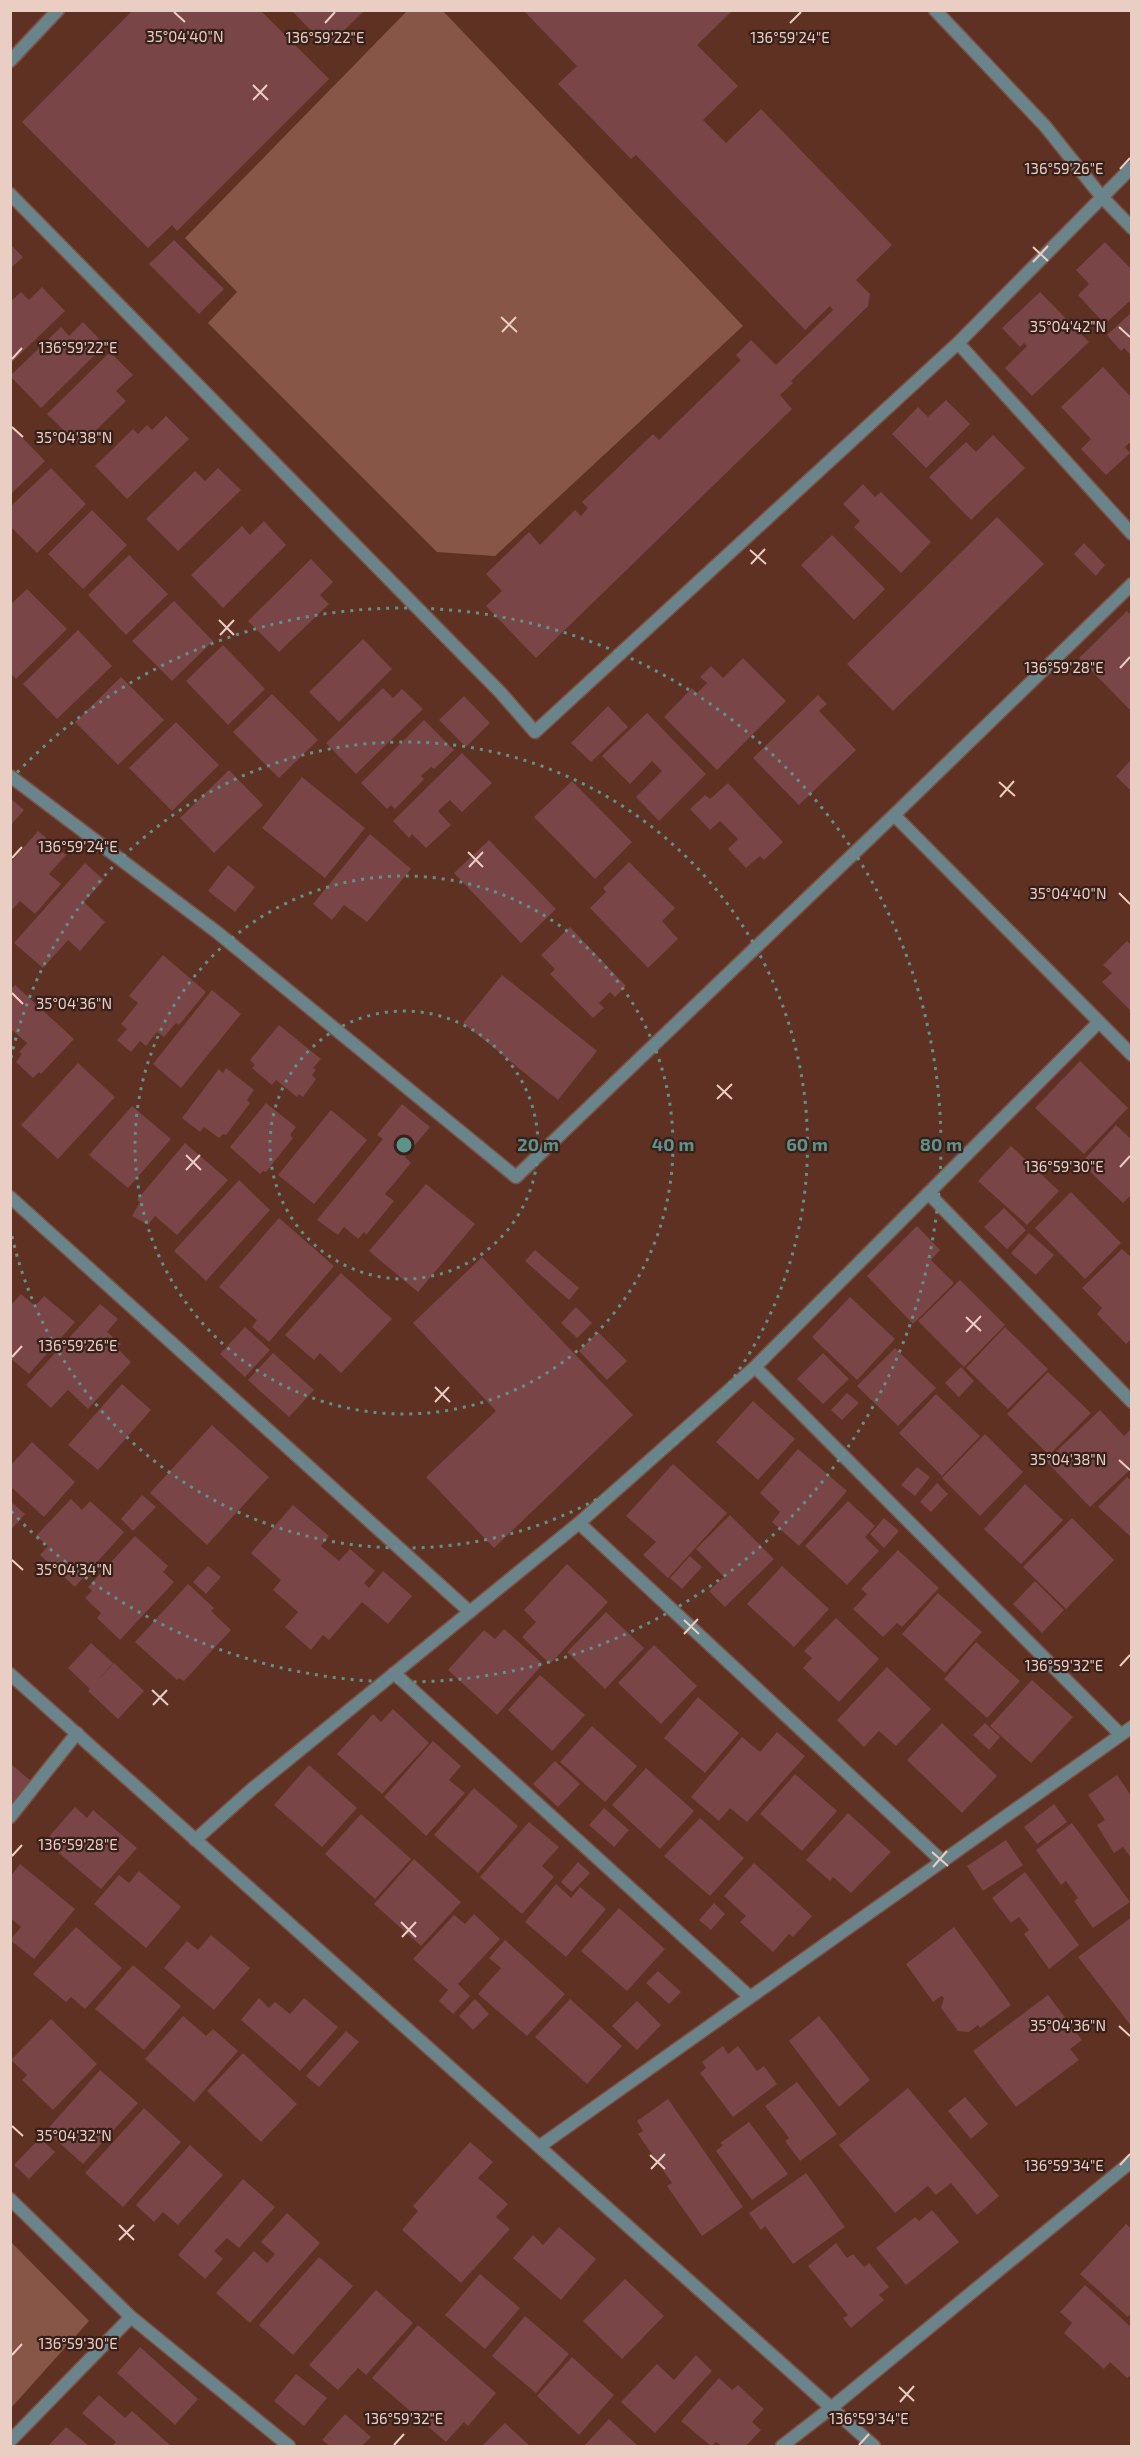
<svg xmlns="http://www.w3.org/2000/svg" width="1142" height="2457" font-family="'Exo 2',sans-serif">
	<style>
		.green { fill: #875646 }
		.building { fill: #794546 }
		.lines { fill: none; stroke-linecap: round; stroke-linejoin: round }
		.pedestrian-casing { stroke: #7b5042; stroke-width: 15 }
		.minor-casing { stroke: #7b5042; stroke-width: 15 }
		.tertiary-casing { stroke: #7b5042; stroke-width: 15 }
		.pedestrian { stroke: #6a848c; stroke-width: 12 }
		.minor { stroke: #6a848c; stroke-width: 12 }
		.tertiary { stroke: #6a848c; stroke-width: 12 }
		.ticks { fill: none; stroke: #eacdc3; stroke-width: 2 }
		.ring { fill: none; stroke: #5c948c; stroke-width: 3; stroke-dasharray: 3 6 }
		.ticks-label { font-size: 15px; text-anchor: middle; fill: #eacdc3; stroke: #362019; stroke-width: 4.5; stroke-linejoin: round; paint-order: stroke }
		.centre { fill: #5c948c; stroke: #362019; stroke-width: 3 }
		.ring-label { font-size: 18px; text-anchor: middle; font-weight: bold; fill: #5c948c; stroke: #362019; stroke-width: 4.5; stroke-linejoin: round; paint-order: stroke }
	</style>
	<rect width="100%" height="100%" fill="#5f3122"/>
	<path class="green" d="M407 11H443L743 326 495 556 437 552 208 323 237 292 185 238Z
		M11 2242 89 2321 11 2408H10Z"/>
	<path class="building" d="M133 10H260L329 79 177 231 172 225 148 248 22 122Z
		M291 10H365L327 47Z
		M523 10H733L697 45 738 86 703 120 726 143 761 109 892 245 856 280 870 294 868 306 791 381 793 383 780 395 792 409 536 658 486 606 502 591 486 574 529 532 540 545 575 510 581 516 588 508 582 502 653 434 659 440 741 360 736 355 751 340 776 365 833 310 830 306 805 330 636 155 631 159 558 84 577 66Z
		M174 240 224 289 199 314 149 264Z
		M1105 242 1132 270V299L1108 321 1105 319 1102 321 1078 295 1089 284 1076 270Z
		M10 244 23 257 10 269Z
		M42 287 65 311 10 364V302L21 292 29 300Z
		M1040 292 1089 342 1032 396 1005 368 1027 346 1024 343 1020 347 1002 328Z
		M1132 312V356L1124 348 1121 351 1107 335Z
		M83 322 105 345 41 408 10 376 61 327 69 336Z
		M110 352 133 375 116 391 126 401 80 446 47 414Z
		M1103 367 1132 398V441L1125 447 1130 453 1106 475 1081 449 1091 439 1061 407Z
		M946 400 970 424 926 468 892 434 918 407 928 417Z
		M166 416 189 439 127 499 95 466 133 429 138 434 147 425 152 430Z
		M10 425 45 461 12 493 10 492Z
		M993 435 1025 468 971 520 929 477 966 442 976 452Z
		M51 468 86 504 37 553 10 526V507Z
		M218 468 241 490 178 551 146 519 195 471 205 481Z
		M863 484 875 497 881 492 931 542 901 573 854 527 860 521 843 504Z
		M92 510 127 545 83 589 48 554Z
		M997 517 1044 564 893 711 847 664Z
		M264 521 286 545 223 608 191 575 242 526 250 535Z
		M832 535 885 589 854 620 801 565Z
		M1084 543 1105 565 1096 576 1074 554Z
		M129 555 168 594 126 635 88 595Z
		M311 559 333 582 320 595 329 604 279 652 248 621Z
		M27 589 67 629 16 679 10 673V605Z
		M174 601 213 641 172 681 132 641Z
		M1127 611 1132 616V712L1079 658Z
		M78 630 112 666 57 719 23 684Z
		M363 639 392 669 339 722 309 692Z
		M223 645 265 689 228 725 186 681Z
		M743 658 786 701 717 770 664 717 692 688 697 693 707 683 700 677 711 666 723 678Z
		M121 677 164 720 118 765 75 722Z
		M383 688 393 698 402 689 423 709 356 774 326 743Z
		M272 694 318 740 279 778 233 732Z
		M818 695 827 704 819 711 856 750 799 805 753 758Z
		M464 696 490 723 466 747 439 720Z
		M608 706 628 727 591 762 571 743Z
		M647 713 706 774 659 821 636 797 662 771 652 761 630 784 602 756Z
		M424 720 454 750 434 769 431 767 421 776 424 779 395 809 391 805 387 809 361 783Z
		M176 722 219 765 172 811 129 768Z
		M462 753 492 783 462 812 450 800 438 811 451 825 426 848 412 834 409 838 393 821Z
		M1132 759V792L1116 776Z
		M229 770 263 805 214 853 180 818Z
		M302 777 365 828 325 878 262 828Z
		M572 781 632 842 595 879 534 817Z
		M728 783 783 842 764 860 760 856 746 868 728 849 738 839 720 821 710 830 690 809 705 795 710 799Z
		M10 798 24 810 10 826Z
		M38 831 66 855 49 874 61 884 35 914 20 901 10 912V863Z
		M370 834 411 869 367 922 344 905 332 920 313 904Z
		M489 840 556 909 521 943 454 873Z
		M629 862 675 908 662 921 678 939 648 968 590 908 606 892 603 888Z
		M85 863 104 880 84 902 105 922 80 951 68 940 43 968 14 943Z
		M228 865 255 887 235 912 208 891Z
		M570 927 626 986 615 997 610 992 599 1003 604 1008 593 1018 550 974 555 969 541 955Z
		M1127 941 1132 946V1012L1102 982 1112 973 1103 965Z
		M163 955 206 992 179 1025 176 1023 164 1037 157 1032 146 1046 140 1041 131 1052 117 1040 127 1029 121 1024 138 1003 129 996Z
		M502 975 597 1051 558 1100 463 1023Z
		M15 985 74 1039 41 1074 39 1072 33 1078 16 1062 22 1054 19 1052 27 1043 13 1031 10 1034V990Z
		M212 990 241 1014 181 1088 153 1064Z
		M279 1025 321 1059 313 1068 316 1070 312 1075 316 1079 303 1097 299 1094 297 1097 276 1080 272 1085 252 1068 255 1065 250 1060Z
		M1080 1061 1128 1108 1084 1154 1035 1108Z
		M78 1063 115 1097 58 1159 21 1125Z
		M226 1068 254 1090 247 1100 250 1103 226 1135 223 1134 219 1138 204 1127 200 1132 182 1118 219 1069 223 1073Z
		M266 1103 296 1127 290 1135 293 1138 266 1172 263 1171 260 1174 230 1147Z
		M402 1104 430 1127 405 1157 411 1163 385 1194 394 1201 366 1235 364 1232 358 1239 344 1227 338 1235 317 1220 383 1139 377 1135Z
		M132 1106 171 1139 128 1188 89 1155Z
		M331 1110 367 1140 314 1204 278 1175Z
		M1116 1125 1132 1140V1194L1123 1203 1081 1163Z
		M185 1143 228 1180 177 1235 155 1216 148 1225 132 1216 140 1202 137 1200Z
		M1011 1146 1059 1191 1027 1225 978 1181Z
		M239 1180 270 1210 206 1281 174 1251Z
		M426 1184 475 1224 418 1292 369 1251Z
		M1071 1192 1121 1243 1085 1279 1035 1228Z
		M1004 1208 1026 1230 1007 1249 984 1227Z
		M279 1218 334 1266 269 1342 252 1327 257 1320 219 1287Z
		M917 1226 940 1250 931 1260 954 1283 913 1324 867 1276Z
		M1029 1233 1054 1255 1036 1275 1011 1253Z
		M1122 1249 1132 1258V1338L1126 1344 1097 1314 1102 1308 1082 1288Z
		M535 1250 579 1288 569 1300 525 1261Z
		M482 1257 633 1415 494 1548 426 1477 496 1411 413 1323Z
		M341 1273 392 1319 341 1373 320 1353 314 1360 285 1335Z
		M960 1280 1005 1325 964 1367 918 1321Z
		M21 1294 35 1306 44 1296 75 1322 29 1374 10 1358V1306Z
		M850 1297 895 1339 857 1380 812 1337Z
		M100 1304 118 1319 107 1332 121 1344 117 1348 131 1362 88 1409 68 1390 51 1408 26 1385Z
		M576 1307 592 1323 577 1338 561 1323Z
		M245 1327 270 1350 245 1377 220 1354Z
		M1005 1327 1048 1369 1008 1409 966 1368Z
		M598 1332 627 1361 607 1380 579 1351Z
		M895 1348 936 1388 898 1426 857 1386Z
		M273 1353 314 1390 289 1417 248 1380Z
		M823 1353 849 1379 823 1404 797 1379Z
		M961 1367 974 1381 959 1397 945 1383Z
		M1048 1372 1091 1413 1049 1455 1007 1414Z
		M122 1384 151 1410 98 1470 68 1445Z
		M847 1393 859 1403 842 1420 831 1410Z
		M936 1394 980 1436 942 1476 899 1433Z
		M753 1401 795 1439 758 1480 716 1442Z
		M1100 1410 1124 1436 1130 1430 1132 1432V1468L1090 1507 1046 1461Z
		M212 1425 269 1477 207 1545 150 1493Z
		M985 1434 1023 1472 980 1516 942 1478Z
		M32 1442 75 1482 44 1517 10 1486V1466Z
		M798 1449 847 1491 799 1546 772 1522 780 1512 760 1493Z
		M673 1464 727 1513 668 1578 643 1555 656 1542 626 1516Z
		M917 1467 930 1477 915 1496 901 1485Z
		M1127 1477 1132 1481V1538L1098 1507Z
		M937 1483 948 1494 931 1512 920 1502Z
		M1025 1484 1063 1520 1021 1564 984 1529Z
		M142 1495 156 1507 133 1531 121 1519Z
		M71 1499 82 1510 90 1501 124 1532 75 1587 40 1555 48 1546 36 1536Z
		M10 1501 25 1514 10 1531Z
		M848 1501 875 1526 865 1537 879 1551 847 1585 805 1546Z
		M293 1505 329 1536 321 1546 339 1561 350 1549 375 1571 364 1583 369 1588 383 1571 412 1596 388 1624 362 1602 329 1640 323 1635 311 1650 285 1627 298 1612 273 1590 281 1580 251 1553Z
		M730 1515 774 1559 725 1607 709 1591 724 1577 696 1549Z
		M884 1518 899 1531 884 1548 870 1534Z
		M1072 1518 1114 1560 1066 1609 1023 1567Z
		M135 1536 168 1566 163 1572 174 1582 120 1640 97 1618 101 1613 85 1598 92 1591 88 1587Z
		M898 1550 939 1588 902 1627 897 1623 883 1637 853 1609 867 1594 861 1589Z
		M690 1556 702 1567 682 1589 670 1578Z
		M567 1564 608 1602 550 1664 522 1637 536 1622 524 1610Z
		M208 1566 221 1577 206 1594 193 1582Z
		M782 1566 829 1609 794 1647 747 1604Z
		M1035 1581 1064 1610 1042 1633 1013 1604Z
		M188 1584 214 1608 211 1611 231 1630 184 1681 179 1678 177 1680 135 1642Z
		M938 1593 982 1632 945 1673 902 1634Z
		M606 1612 644 1648 605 1689 567 1652Z
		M836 1618 879 1659 839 1702 803 1668 812 1658 804 1651Z
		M504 1629 543 1664 497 1715 448 1670 484 1630 495 1639Z
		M976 1642 1020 1681 987 1718 944 1679Z
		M91 1643 113 1663 97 1681 114 1663 144 1691 118 1719 88 1691 90 1689 68 1668Z
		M654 1645 697 1686 661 1724 618 1683Z
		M887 1667 931 1709 896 1746 879 1731 864 1747 837 1720Z
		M540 1675 585 1715 552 1751 508 1710Z
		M1032 1680 1073 1717 1031 1763 990 1726Z
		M698 1697 739 1733 705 1773 664 1738Z
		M393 1709 429 1743 382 1794 337 1754 373 1714 381 1722Z
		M942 1723 997 1776 962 1813 907 1760Z
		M985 1723 1000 1737 989 1750 973 1735Z
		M592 1726 637 1766 605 1802 560 1762Z
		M777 1732 805 1756 747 1822 730 1808 719 1821 691 1797 742 1737 760 1752Z
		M433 1741 461 1766 449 1780 465 1793 426 1836 384 1797Z
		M555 1761 580 1784 558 1807 533 1784Z
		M10 1763 33 1783 10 1807Z
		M309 1765 357 1808 322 1847 274 1805Z
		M646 1768 694 1811 660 1849 612 1805Z
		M795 1774 837 1811 802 1851 760 1814Z
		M1117 1775 1132 1797V1859L1123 1847 1114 1853 1097 1825 1105 1820 1088 1795Z
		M474 1788 518 1826 478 1873 434 1835Z
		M1054 1804 1067 1822 1037 1844 1024 1827Z
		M75 1807 87 1818 93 1810 137 1848 101 1889 45 1841Z
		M604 1808 629 1830 614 1847 589 1825Z
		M848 1813 891 1852 851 1893 833 1877 830 1881 806 1860Z
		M361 1814 411 1859 375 1899 325 1854Z
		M700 1818 744 1858 710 1896 664 1856Z
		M529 1822 559 1847 542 1866 554 1877 522 1914 480 1877Z
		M1072 1823 1130 1902 1093 1928 1074 1901 1078 1898 1066 1881 1061 1885 1036 1850Z
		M1006 1840 1023 1865 983 1891 967 1866Z
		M414 1859 461 1902 421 1946 374 1904Z
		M578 1862 590 1873 572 1892 561 1882Z
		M754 1863 812 1916 793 1937 789 1934 773 1952 740 1922 746 1916 724 1896Z
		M20 1864 75 1909 34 1959 10 1940 21 1927 10 1918V1877Z
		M139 1871 181 1907 146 1948 94 1904 119 1875 129 1883Z
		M1025 1872 1079 1945 1049 1969 1024 1934 1029 1930 1019 1917 1011 1923 992 1898Z
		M556 1884 571 1898 580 1887 606 1909 566 1957 525 1922Z
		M714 1903 725 1914 711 1930 699 1920Z
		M619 1908 665 1949 627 1991 581 1951Z
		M474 1914 500 1939 458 1984 470 1996 453 2014 439 2001 448 1990 413 1959 454 1915 465 1924Z
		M1132 1917V2027L1078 1957Z
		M76 1927 122 1968 85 2009 71 1997 66 2002 33 1974Z
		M954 1927 1011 2005 980 2028 978 2025 969 2032 958 2031 941 2008 944 1998 941 1996 933 2002 906 1964Z
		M211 1935 250 1968 214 2010 164 1968 187 1941 198 1950Z
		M505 1940 565 1994 527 2036 478 1994 501 1968 489 1958Z
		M133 1965 181 2006 144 2050 95 2009Z
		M658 1971 681 1992 669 2004 646 1983Z
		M1048 1995 1082 2040 1070 2049 1079 2060 1016 2107 973 2051Z
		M259 1998 269 2008 275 2002 290 2014 304 1998 338 2027 300 2071 241 2020Z
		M475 1999 489 2014 473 2030 459 2016Z
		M570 1999 622 2046 587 2084 535 2037Z
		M637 2001 661 2025 637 2050 612 2026Z
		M183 2016 206 2036 213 2029 238 2051 194 2102 145 2059Z
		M819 2016 870 2080 839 2107 789 2041Z
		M51 2019 97 2064 53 2110 22 2080 27 2075 11 2060Z
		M346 2031 359 2042 319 2087 306 2076Z
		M723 2046 728 2054 738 2046 757 2071 764 2066 777 2084 733 2117 700 2073 706 2068 702 2062Z
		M243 2053 297 2104 261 2142 207 2091Z
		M100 2070 138 2103 83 2164 46 2131Z
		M797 2082 837 2134 800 2161 785 2141 789 2138 765 2106Z
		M908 2088 999 2196 977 2215 951 2183 936 2195 928 2186 895 2213 839 2145Z
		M965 2097 988 2124 971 2139 948 2111Z
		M668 2099 743 2207 702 2236 667 2186 672 2183 638 2134 643 2131 637 2121Z
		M144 2108 181 2142 123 2207 85 2173Z
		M749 2122 788 2174 752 2200 716 2151 723 2145 720 2143Z
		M40 2138 55 2152 29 2179 14 2165Z
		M470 2142 493 2162 478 2178 508 2204 496 2217 510 2229 461 2283 402 2230 418 2211 413 2206Z
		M190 2145 223 2175 178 2225 163 2212 154 2222 136 2205Z
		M806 2173 845 2227 793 2264 765 2226 761 2230 749 2213Z
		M243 2179 275 2207 239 2248 227 2238 214 2251 223 2259 205 2279 178 2255Z
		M932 2210 959 2242 906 2285 876 2248 915 2217 919 2221Z
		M287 2213 320 2243 250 2323 216 2293 254 2251 267 2263 275 2254 261 2242Z
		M1126 2224 1132 2229V2312L1128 2317 1080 2274Z
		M559 2227 596 2259 561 2300 513 2258 533 2235 543 2245Z
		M836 2243 847 2258 853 2254 864 2267 869 2263 889 2287 879 2295 884 2300 851 2328 843 2318 848 2315 808 2266Z
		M319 2257 353 2286 293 2355 259 2325Z
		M480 2274 520 2308 485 2349 445 2315Z
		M625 2279 664 2316 622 2359 583 2321Z
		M1085 2285 1132 2328V2374L1127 2378 1110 2362 1104 2369 1064 2333 1072 2323 1060 2312Z
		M376 2290 413 2323 366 2375 358 2368 338 2390 309 2365Z
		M525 2316 569 2354 536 2393 492 2356Z
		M418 2325 496 2393 468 2426 464 2422 446 2442 372 2378Z
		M140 2347 198 2399 175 2425 117 2373Z
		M696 2355 712 2371 655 2433 621 2402 657 2364 674 2380Z
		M572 2357 614 2395 579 2435 537 2396Z
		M296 2374 327 2398 304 2426 274 2401Z
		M719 2378 732 2390 738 2385 764 2409 752 2422 761 2430 746 2446H722L716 2442 711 2446 681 2421Z
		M99 2395 125 2418 132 2411 171 2446H112L116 2442 82 2413Z
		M345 2414 371 2437 362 2446H330L322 2440Z
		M609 2419 638 2446H584Z
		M505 2423 530 2446H482Z
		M66 2427 89 2446H48Z"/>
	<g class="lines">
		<defs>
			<path id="pedestrian" d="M935 10 1045 126 1101 196 1132 228"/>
			<path id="minor" d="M10 61 58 10
				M10 194 500 692 535 732 958 343 1132 167
				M958 343 1132 534
				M10 776 218 933 516 1177 894 815 1132 584
				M894 815 1132 1055
				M928 1193 1132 1402
				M10 1197 470 1612
				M755 1367 1120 1734
				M579 1523 942 1861
				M394 1673 750 1997
				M10 1817 77 1733
				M195 1840 252 1789 579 1523 755 1367 1099 1022
				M540 2146 1132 1727
				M10 2199 131 2317 289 2446
				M10 2441 131 2317
				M782 2446 831 2408"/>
			<path id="tertiary" d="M10 1674 874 2446
				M831 2408 1132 2161"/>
		</defs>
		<use href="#pedestrian" class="pedestrian-casing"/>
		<use href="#minor" class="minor-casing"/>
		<use href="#tertiary" class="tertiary-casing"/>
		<use href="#pedestrian" class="pedestrian"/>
		<use href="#minor" class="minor"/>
		<use href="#tertiary" class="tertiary"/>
	</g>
	<path class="ticks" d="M174 12 185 22M325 23 335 12M790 23 801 12M253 85 268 100M253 100 267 85M1120 169 1130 158M1033 247 1048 261M1033 262 1048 246M501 317 517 332M1119 327 1130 337M502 332 516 317M12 359 22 348M12 427 23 437M750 550 766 564M751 564 765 549M219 620 234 635M220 635 234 620M1120 668 1130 657M999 782 1015 796M1000 797 1014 781M468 852 483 867M12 858 22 847M469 867 483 852M1119 893 1130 904M12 993 23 1004M717 1085 732 1099M717 1099 732 1084M186 1155 201 1170M1120 1167 1130 1156M186 1170 200 1155M966 1317 981 1331M966 1332 981 1316M12 1357 22 1346M435 1387 450 1402M435 1402 449 1387M1119 1460 1130 1470M12 1560 23 1570M684 1620 699 1634M684 1634 698 1619M1120 1666 1130 1655M152 1690 168 1705M153 1705 167 1690M932 1852 948 1866M12 1856 22 1845M933 1867 947 1851M401 1922 416 1937M402 1937 416 1922M1119 2026 1130 2036M12 2126 23 2136M650 2155 665 2169M1120 2165 1130 2154M651 2169 665 2154M119 2225 134 2240M119 2240 134 2225M12 2355 22 2344M899 2387 914 2401M900 2402 914 2386M394 2445 404 2434M859 2445 869 2434"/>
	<g class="ring">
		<circle cx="404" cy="1145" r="134"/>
		<circle cx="404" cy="1145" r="269"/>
		<path d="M11 1058A403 403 0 1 1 11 1232"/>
		<path d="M11 779A537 537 0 1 1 11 1511"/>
	</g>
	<g class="ticks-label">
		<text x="185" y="42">35°04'40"N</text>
		<text x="790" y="43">136°59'24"E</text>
		<text x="325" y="43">136°59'22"E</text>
		<text x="1064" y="174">136°59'26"E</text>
		<text x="1068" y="332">35°04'42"N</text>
		<text x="78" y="353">136°59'22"E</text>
		<text x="74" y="443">35°04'38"N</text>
		<text x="1064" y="673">136°59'28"E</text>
		<text x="78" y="852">136°59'24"E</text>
		<text x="1068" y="899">35°04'40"N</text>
		<text x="74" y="1009">35°04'36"N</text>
		<text x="1064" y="1172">136°59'30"E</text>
		<text x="78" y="1351">136°59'26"E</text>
		<text x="1068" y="1465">35°04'38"N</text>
		<text x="74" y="1575">35°04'34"N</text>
		<text x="1064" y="1671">136°59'32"E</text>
		<text x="78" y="1850">136°59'28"E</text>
		<text x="1068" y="2031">35°04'36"N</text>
		<text x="74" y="2141">35°04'32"N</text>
		<text x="1064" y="2171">136°59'34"E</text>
		<text x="78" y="2349">136°59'30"E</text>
		<text x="404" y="2424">136°59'32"E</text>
		<text x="869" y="2424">136°59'34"E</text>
	</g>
	<circle cx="404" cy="1145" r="9" class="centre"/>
	<g class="ring-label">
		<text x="538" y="1151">20 m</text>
		<text x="673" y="1151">40 m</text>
		<text x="807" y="1151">60 m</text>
		<text x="941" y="1151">80 m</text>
	</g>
	<rect width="1142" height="2457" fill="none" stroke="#eacdc3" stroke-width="24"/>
</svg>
